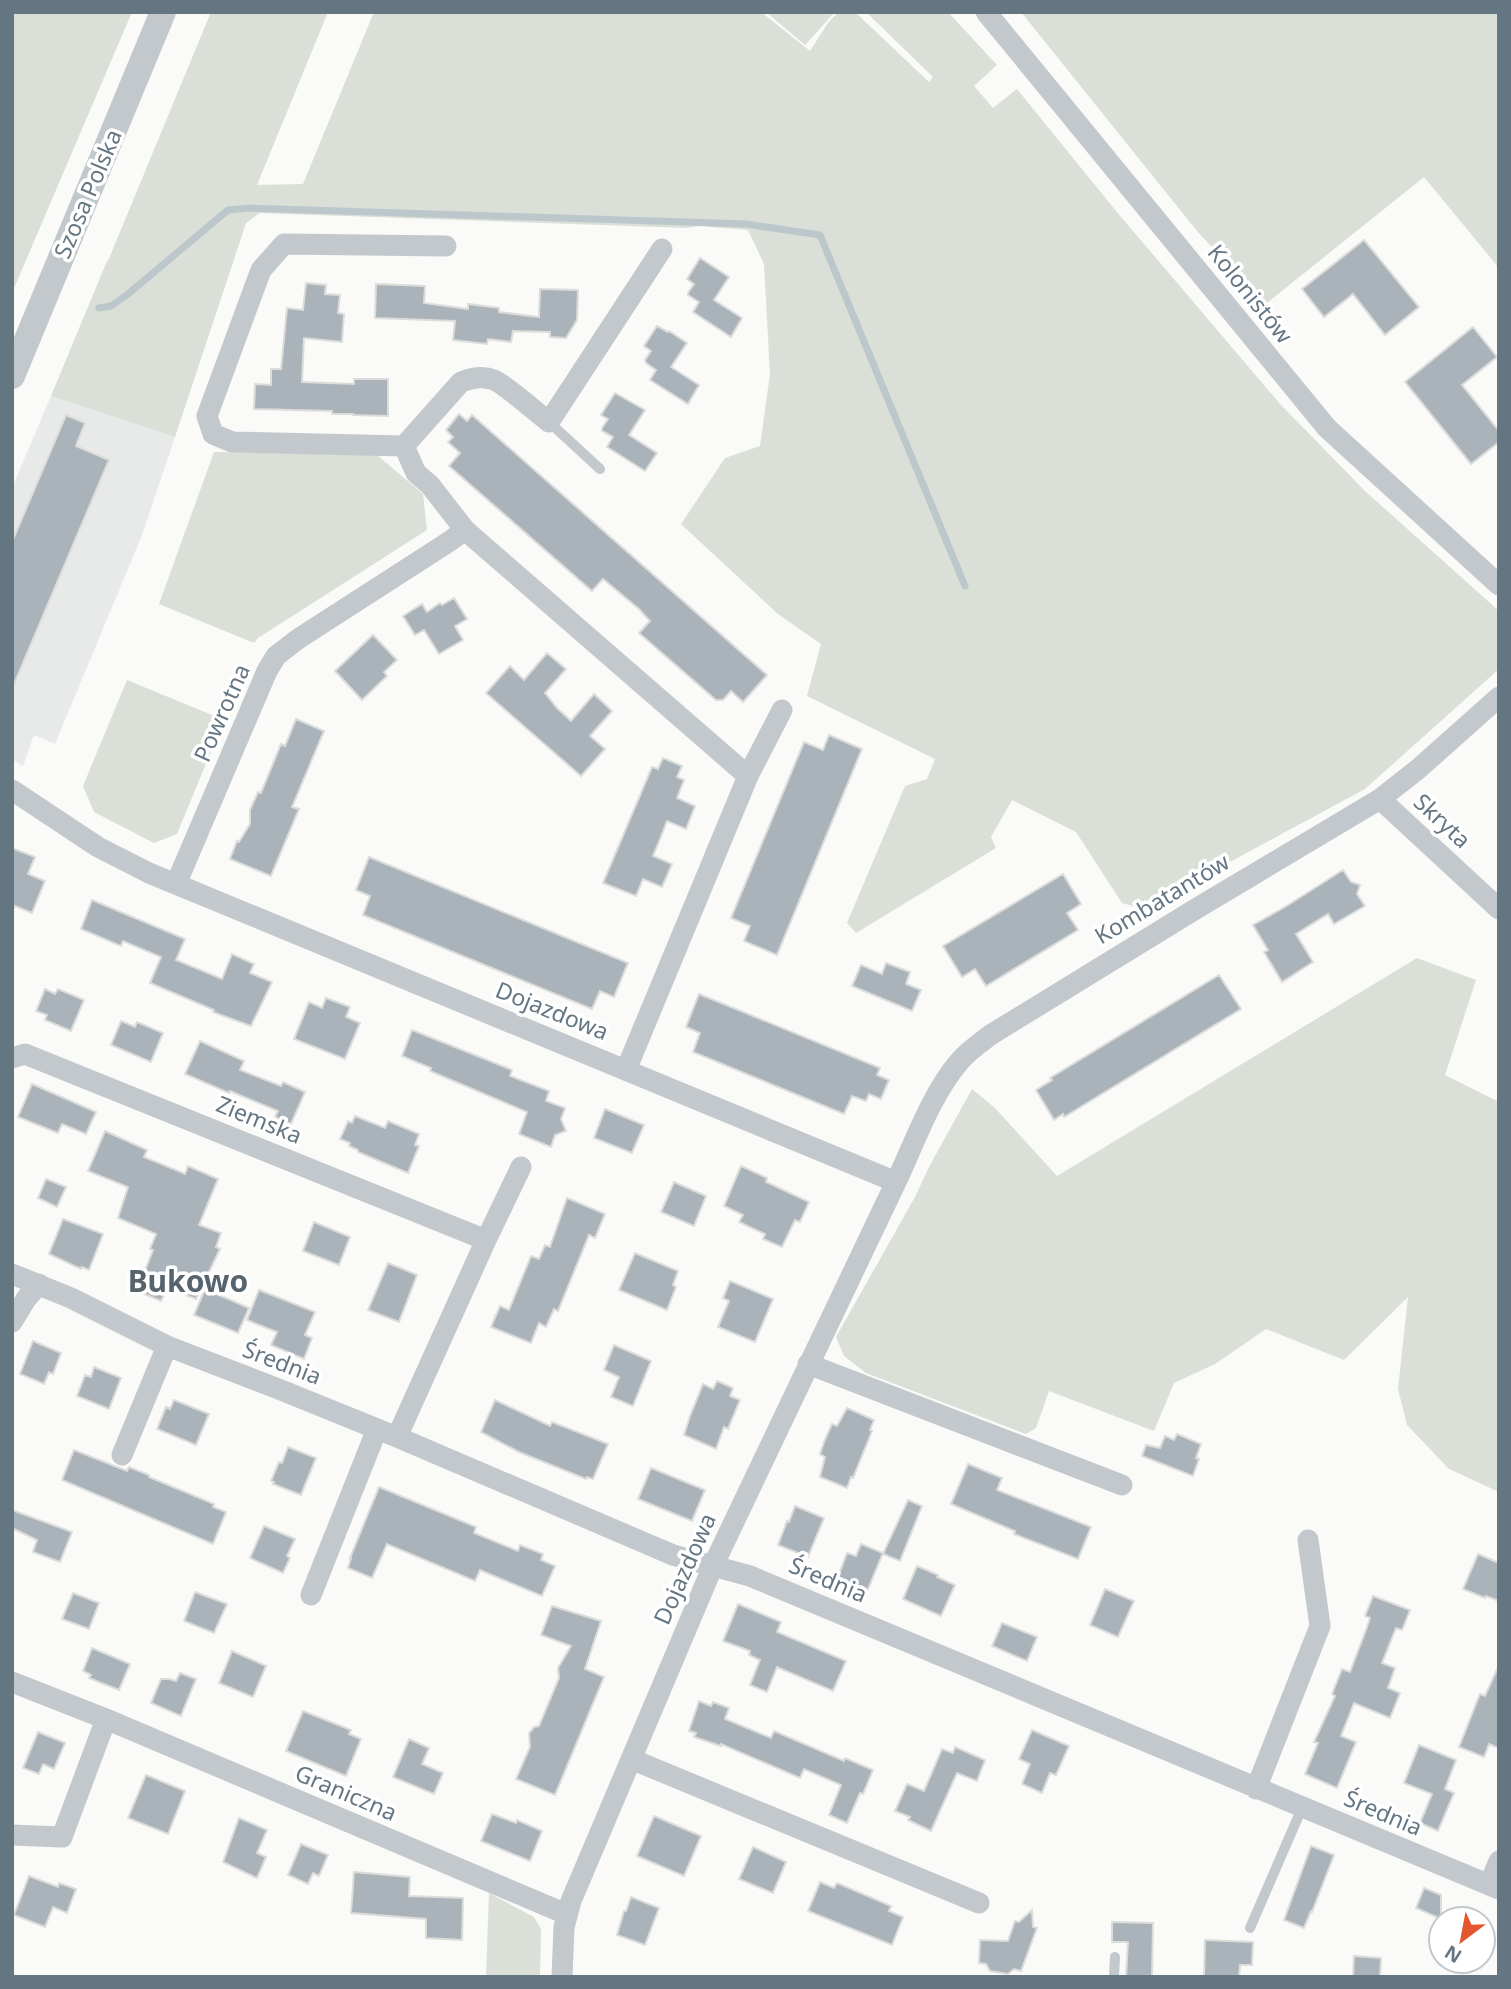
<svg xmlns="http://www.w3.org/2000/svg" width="1511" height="1989" font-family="'Noto Sans',sans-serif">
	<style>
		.built { fill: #e8e9e9 }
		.green { fill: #dadfd7 }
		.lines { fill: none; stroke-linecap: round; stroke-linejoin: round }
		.stream { stroke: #bbc7cb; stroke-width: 7 }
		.building { fill: #aab3b9; stroke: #dcdcda; stroke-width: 2 }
		.service { stroke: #c3c8cc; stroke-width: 10 }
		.minor { stroke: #c3c8cc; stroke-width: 21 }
		.tertiary { stroke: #c3c8cc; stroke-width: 26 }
		.labels { text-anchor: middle; stroke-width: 7; stroke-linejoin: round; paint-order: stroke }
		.street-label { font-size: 23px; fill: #657683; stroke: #fff }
		.district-label { font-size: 30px; font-weight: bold; fill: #57646e; stroke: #fff }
	</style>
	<rect width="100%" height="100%" fill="#fafaf8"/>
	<path class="built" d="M51 396 175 437 142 535 55 744 34 735 23 766 12 759V488Z"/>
	<path class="green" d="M12 12H132L12 293Z
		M211 12H328L257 185 303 184 374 12H761L810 51 828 23 838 12H855L929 82 933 77 866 12H948L997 65 974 86 993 108 1017 89 1116 211 1281 405 1365 491 1499 611V669L1365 789 1143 909 1122 903 1076 832 1012 800 991 837 996 848 856 933 847 923 905 786 927 779 935 759 807 696 821 644 778 614 681 524 725 458 760 446 770 374 764 264 748 230 700 226 686 228 260 213 246 223 175 437 51 396 107 261H108Z
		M766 12H835L805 45Z
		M1021 12H1499V268L1424 177 1262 307 1220 256 1197 231Z
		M214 452 377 455 423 494 427 530 258 638 254 643 159 604Z
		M127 680 224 720 177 834 154 843 94 812 83 786Z
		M1417 958 1476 980 1445 1075 1499 1102V1492L1449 1469 1407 1425 1398 1389 1408 1297 1344 1360 1266 1329 1215 1364 1174 1383 1154 1431 1049 1391 1036 1428 1026 1434 866 1373 844 1356 836 1337 915 1197 929 1167 972 1089 995 1108 1057 1176Z
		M489 1893 534 1917 541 1929 540 1977H486Z"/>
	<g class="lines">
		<path class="stream" d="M99 308 111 306 128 294 228 210 250 208 746 224 820 235 965 586"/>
	</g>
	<path class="building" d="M1364 240 1419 307 1385 335 1353 294 1324 317 1302 289Z
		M700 258 729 277 714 300 742 318 731 337 693 312 699 302 688 295V293L694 284 687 279Z
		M306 283 326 285 325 294 340 295 338 313 344 314 342 342 304 338 302 382 354 384V379H388V416L353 415V414H332V411L254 409 255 384 271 385V369H281L287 308 303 310Z
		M376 284 425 286 424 303 468 309V304L499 308V312L539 317 540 289 578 290 577 320 566 338 550 337V332L513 331 511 342 488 339 487 344 453 340 455 321 375 318Z
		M657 326 668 332 669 331 687 343 671 367 699 385 688 404 650 380 656 370 646 363 645 360 651 351 644 346Z
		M1473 327 1497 357 1462 385 1499 431V442L1471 464 1405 382Z
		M615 393 645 410 629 435 657 453 645 471 607 447 613 437 602 431V428L608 419 601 415Z
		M459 414 467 421 472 415 767 675 743 702 731 691 723 700H716L639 633 650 621 639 609 603 579 592 591 449 466 460 453 448 442 453 437 446 430Z
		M66 415 85 423 76 446 109 460 12 689V542Z
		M454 598 467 619 455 626 463 640 439 654 424 630 415 635 403 616 422 604 427 612 440 603 442 605Z
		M373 635 397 660 384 672 387 676 362 700 335 671Z
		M547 653 566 669 545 693 557 708 571 721 594 694 612 711 590 736 605 749 581 776 486 693 510 666 524 680Z
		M296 719 324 731 292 807 299 809 271 876 230 859 237 841 239 842 250 824V810L258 792 261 793 281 744 285 746Z
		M829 735 862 749 777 955 744 941 750 926 731 918 804 742 823 750Z
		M663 758 682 766 677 777 684 780 677 798 695 806 686 829 667 821 660 839 653 856 672 864 662 887 643 879 636 896 603 883 652 767 658 769Z
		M12 848 35 857 28 874 45 881 32 913 15 906 12 911Z
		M369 857 628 963 614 997 600 991 592 1009 363 915 370 896 356 890Z
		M1343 870 1351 882 1360 885 1357 894 1365 906 1334 924 1328 914 1296 934 1313 962 1282 982 1264 952 1268 950 1253 925 1285 907Z
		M1063 874 1081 904 1067 913 1078 930 986 986 975 969 962 977 943 946Z
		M92 900 185 939 176 960 222 979 232 954 254 964 250 973 272 982 251 1026 213 1012 214 1010 150 983 161 957 123 941 121 946 81 929Z
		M886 963 910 972 906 984 921 990 912 1011 852 986 861 965 882 974Z
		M1219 975 1241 1009 1064 1117 1063 1114 1054 1120 1036 1090 1052 1080 1050 1078Z
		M45 989 55 994 58 989 84 1000 71 1031 45 1020 47 1015 36 1011Z
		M699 994 880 1068 877 1075 889 1080 881 1099 869 1094 866 1101 852 1096 844 1114 693 1052 700 1033 686 1027Z
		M326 998 350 1007 346 1017 360 1023 345 1059 294 1039 309 1002 322 1008Z
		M121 1021 135 1027 137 1022 163 1033 151 1062 111 1045Z
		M412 1030 512 1070 510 1076 549 1091 546 1101 565 1108 561 1119 566 1131 555 1135 551 1147 519 1134 527 1112 430 1071 431 1068 402 1056Z
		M200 1041 244 1061 240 1070 281 1086 283 1082 305 1092 291 1124 275 1117 278 1111 230 1091 229 1093 185 1074Z
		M32 1084 96 1112 86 1134 62 1124 58 1133 18 1117Z
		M605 1109 644 1125 632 1153 594 1138Z
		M355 1116 385 1128 388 1121 419 1134 415 1145 419 1146 408 1173 358 1152V1150L349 1146 350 1143 340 1139 348 1121 352 1123Z
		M105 1131 147 1150 144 1157 185 1174 188 1166 218 1179 199 1225 221 1233 216 1247 220 1249 196 1299 167 1288 161 1301 137 1291 153 1250 150 1249 156 1234 118 1218 128 1187 88 1171Z
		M741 1166 767 1178 766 1182 809 1202 800 1222 795 1220 782 1247 763 1239 765 1234 739 1222 743 1215 724 1206Z
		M46 1179 66 1187 57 1207 38 1198Z
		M674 1182 706 1196 694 1226 661 1212Z
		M567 1198 605 1214 595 1238 589 1235 558 1311 554 1309 546 1327 539 1323 531 1343 491 1327 500 1306 509 1310 531 1256 539 1259 545 1245 550 1247Z
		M63 1219 103 1234 89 1270 82 1267 81 1269 49 1254Z
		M314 1222 350 1237 339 1265 303 1251Z
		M635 1253 678 1271 673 1285 676 1287 667 1310 619 1290Z
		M388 1263 417 1275 399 1322 368 1310Z
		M730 1281 773 1299 755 1342 718 1327 729 1301 723 1298Z
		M205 1289 249 1308 238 1333 194 1315Z
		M259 1290 315 1312 305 1335 312 1338 304 1359 271 1345 277 1332 247 1320Z
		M33 1341 61 1353 53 1374 49 1372 44 1384 20 1374Z
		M614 1345 651 1361 633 1406 611 1397 619 1377 604 1370Z
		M94 1367 121 1378 109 1409 77 1396 85 1375 91 1377Z
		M717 1381 733 1388 730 1396 740 1400 728 1429 724 1427 716 1449 684 1435 690 1416 703 1384 713 1389Z
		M174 1400 209 1414 196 1445 157 1429 166 1407 170 1409Z
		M495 1400 550 1426 552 1422 608 1444 593 1479 587 1477 586 1479 519 1452 481 1432Z
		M847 1408 874 1420 870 1430 872 1431 853 1478 851 1477 847 1488 820 1477 825 1457 820 1454 824 1442 832 1424 837 1426Z
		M1177 1434 1201 1444 1196 1458 1199 1459 1193 1476 1142 1456 1146 1445 1160 1448 1165 1436 1174 1440Z
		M288 1447 316 1458 301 1495 273 1484 274 1482 271 1481 279 1462 282 1463Z
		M74 1450 127 1471 129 1467 149 1475V1477L214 1504 213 1507 226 1512 213 1544 62 1480Z
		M968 1464 1002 1478 997 1490 1091 1527 1078 1559 1014 1534 1015 1531 951 1504Z
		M651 1468 705 1490 692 1521 638 1499Z
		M379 1487 476 1527 474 1533 518 1551 520 1545 543 1554 541 1560 555 1566 542 1596 480 1570 475 1581 387 1544 372 1578 348 1568 351 1558H350Z
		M908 1500 922 1506 900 1561 883 1554Z
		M795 1506 824 1518 808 1557 778 1545 787 1521 789 1522Z
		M12 1510 72 1532 60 1562 33 1552 37 1540 12 1528Z
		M264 1526 295 1539 287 1556 290 1558 283 1573 250 1558Z
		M861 1544 883 1553 866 1594 836 1582 847 1553 856 1556Z
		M1478 1554 1499 1563V1601L1486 1596 1485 1598 1463 1589Z
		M917 1566 938 1575 937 1577 955 1585 941 1616 903 1599Z
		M1105 1589 1134 1601 1118 1637 1090 1625Z
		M195 1592 227 1604 214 1633 184 1621Z
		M73 1593 99 1603 89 1629 62 1619Z
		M1373 1596 1410 1610 1402 1630 1396 1628 1382 1663 1395 1668 1388 1688 1400 1693 1390 1718 1354 1703 1341 1736 1356 1742 1337 1788 1305 1774 1318 1743 1314 1742 1335 1696 1332 1694 1342 1669 1350 1672 1366 1630 1370 1618 1365 1616Z
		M738 1604 781 1622 777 1632 846 1661 833 1691 777 1667 767 1692 750 1685 760 1660 749 1655 750 1651 723 1641Z
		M552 1606 601 1621 585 1669 604 1677 555 1795 516 1779 530 1747 529 1733 534 1727 539 1726 559 1678 558 1668 571 1646 541 1635Z
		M1002 1623 1037 1637 1027 1661 992 1646Z
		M92 1648 130 1664 119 1690 89 1678 91 1675 83 1671Z
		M232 1651 266 1666 253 1697 219 1683Z
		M1499 1665V1748L1489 1744 1484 1757 1459 1747 1480 1694 1485 1696Z
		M180 1673 196 1679 181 1716 151 1703 161 1679H169L176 1681Z
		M699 1701 711 1706 713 1702 729 1708 725 1719 771 1738 774 1731 844 1761 845 1758 873 1770 863 1794 860 1793 847 1823 829 1815 841 1785 804 1769 800 1778 721 1744V1746L694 1737 696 1733 689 1731Z
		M303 1711 351 1730 349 1734 361 1739 346 1776 286 1751Z
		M1032 1730 1069 1746 1056 1775 1050 1773 1042 1793 1022 1784 1030 1764 1019 1759Z
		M38 1732 65 1743 54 1769 43 1764 39 1774 23 1768Z
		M409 1739 429 1748 422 1764 443 1773 434 1794 393 1777Z
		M1419 1745 1456 1760 1445 1789 1454 1793 1438 1831 1420 1823 1432 1794 1404 1783Z
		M955 1747 985 1760 977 1781 957 1773 931 1831 908 1820 910 1817 895 1811 907 1784 924 1791 942 1749 953 1753Z
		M146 1775 185 1791 168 1834 128 1818Z
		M492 1814 516 1823 517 1820 542 1831 530 1861 481 1841Z
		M654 1816 701 1836 684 1876 637 1856Z
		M239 1818 267 1830 257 1853 266 1857 257 1878 223 1862Z
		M301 1844 328 1855 319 1876 313 1873 308 1884 288 1875Z
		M1311 1846 1334 1855 1312 1912 1311 1911 1304 1928 1284 1920Z
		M753 1847 786 1862 773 1893 739 1879Z
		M354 1872 410 1877 409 1896 463 1898 462 1940 426 1938V1919L351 1913Z
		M29 1876 58 1887 59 1883 76 1889 67 1913 53 1907 45 1927 14 1915Z
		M820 1882 834 1888 837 1883 891 1906 889 1911 903 1917 892 1945 808 1911Z
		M1424 1888 1441 1895V1919L1416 1908Z
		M631 1897 659 1908 645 1945 617 1935 624 1911H626Z
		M1032 1910 1033 1927 1037 1928 1021 1971 1014 1969 1008 1974 990 1971 986 1964 979 1963 980 1940 1008 1941 1015 1921 1019 1922Z
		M1112 1922 1153 1923 1152 1977H1126L1128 1942H1112Z
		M1205 1940 1253 1942 1252 1965H1240L1239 1977H1204Z
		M1354 1956 1381 1958 1380 1977H1353Z"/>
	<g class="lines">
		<path class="service" d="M549 422 600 469
			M1250 1928 1302 1808
			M1114 1977 1115 1957"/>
		<path class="minor" d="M986 12 1327 428 1499 585
			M404 446 232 442 213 434 207 416 261 270 284 244 446 246
			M465 530 430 485 416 473 404 446 461 382C471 378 484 376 494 380 506 385 537 413 549 422L662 249
			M748 776 782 710
			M12 790 98 847 149 873 896 1182 713 1566 571 1901 564 1927 562 1977
			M1380 799 1499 909
			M176 884 267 671 276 656 298 639 450 541 465 530 748 776 626 1070
			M12 1058 25 1054 486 1240 397 1437
			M896 1182C914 1144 932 1093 959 1062 968 1051 980 1043 992 1034L1199 907 1380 799 1417 770 1499 697
			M486 1240 521 1167
			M12 1274 71 1298 167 1346 281 1390 397 1437 673 1555 750 1576 1499 1889
			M12 1322 26 1299 39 1284
			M808 1364 1122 1485
			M122 1455 167 1346
			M311 1595 377 1429
			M12 1682 106 1719 566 1914
			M631 1759 979 1903
			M1256 1789 1320 1626 1308 1540
			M12 1835 62 1837 106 1719
			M1489 1885 1499 1861"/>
		<path class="tertiary" d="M12 376 163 12"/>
	</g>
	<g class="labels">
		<g class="street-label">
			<text transform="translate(88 194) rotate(-67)" y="8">Szosa Polska</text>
			<text transform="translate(1250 294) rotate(51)" y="8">Kolonistów</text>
			<text transform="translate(222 713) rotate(-66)" y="8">Powrotna</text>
			<text transform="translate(1442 821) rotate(43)" y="8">Skryta</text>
			<text transform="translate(1162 899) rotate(-31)" y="8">Kombatantów</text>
			<text transform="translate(552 1011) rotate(22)" y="8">Dojazdowa</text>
			<text transform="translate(259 1120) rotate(22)" y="8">Ziemska</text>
			<text transform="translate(282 1363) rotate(21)" y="8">Średnia</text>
			<text transform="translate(685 1569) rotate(-66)" y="8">Dojazdowa</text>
			<text transform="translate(828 1580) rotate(23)" y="8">Średnia</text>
			<text transform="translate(346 1793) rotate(23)" y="8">Graniczna</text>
			<text transform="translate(1383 1813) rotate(23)" y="8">Średnia</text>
		</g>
		<g class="district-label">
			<text x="188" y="1292">Bukowo</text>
		</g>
	</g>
	<rect width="1511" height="1989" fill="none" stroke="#657683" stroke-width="28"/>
	<g transform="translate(1462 1940) rotate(212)"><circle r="33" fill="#ffffff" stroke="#c1c8cd" stroke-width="2"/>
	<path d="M0-5L12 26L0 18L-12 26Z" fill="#e4572e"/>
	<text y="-10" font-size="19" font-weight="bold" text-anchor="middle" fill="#657683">N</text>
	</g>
</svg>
